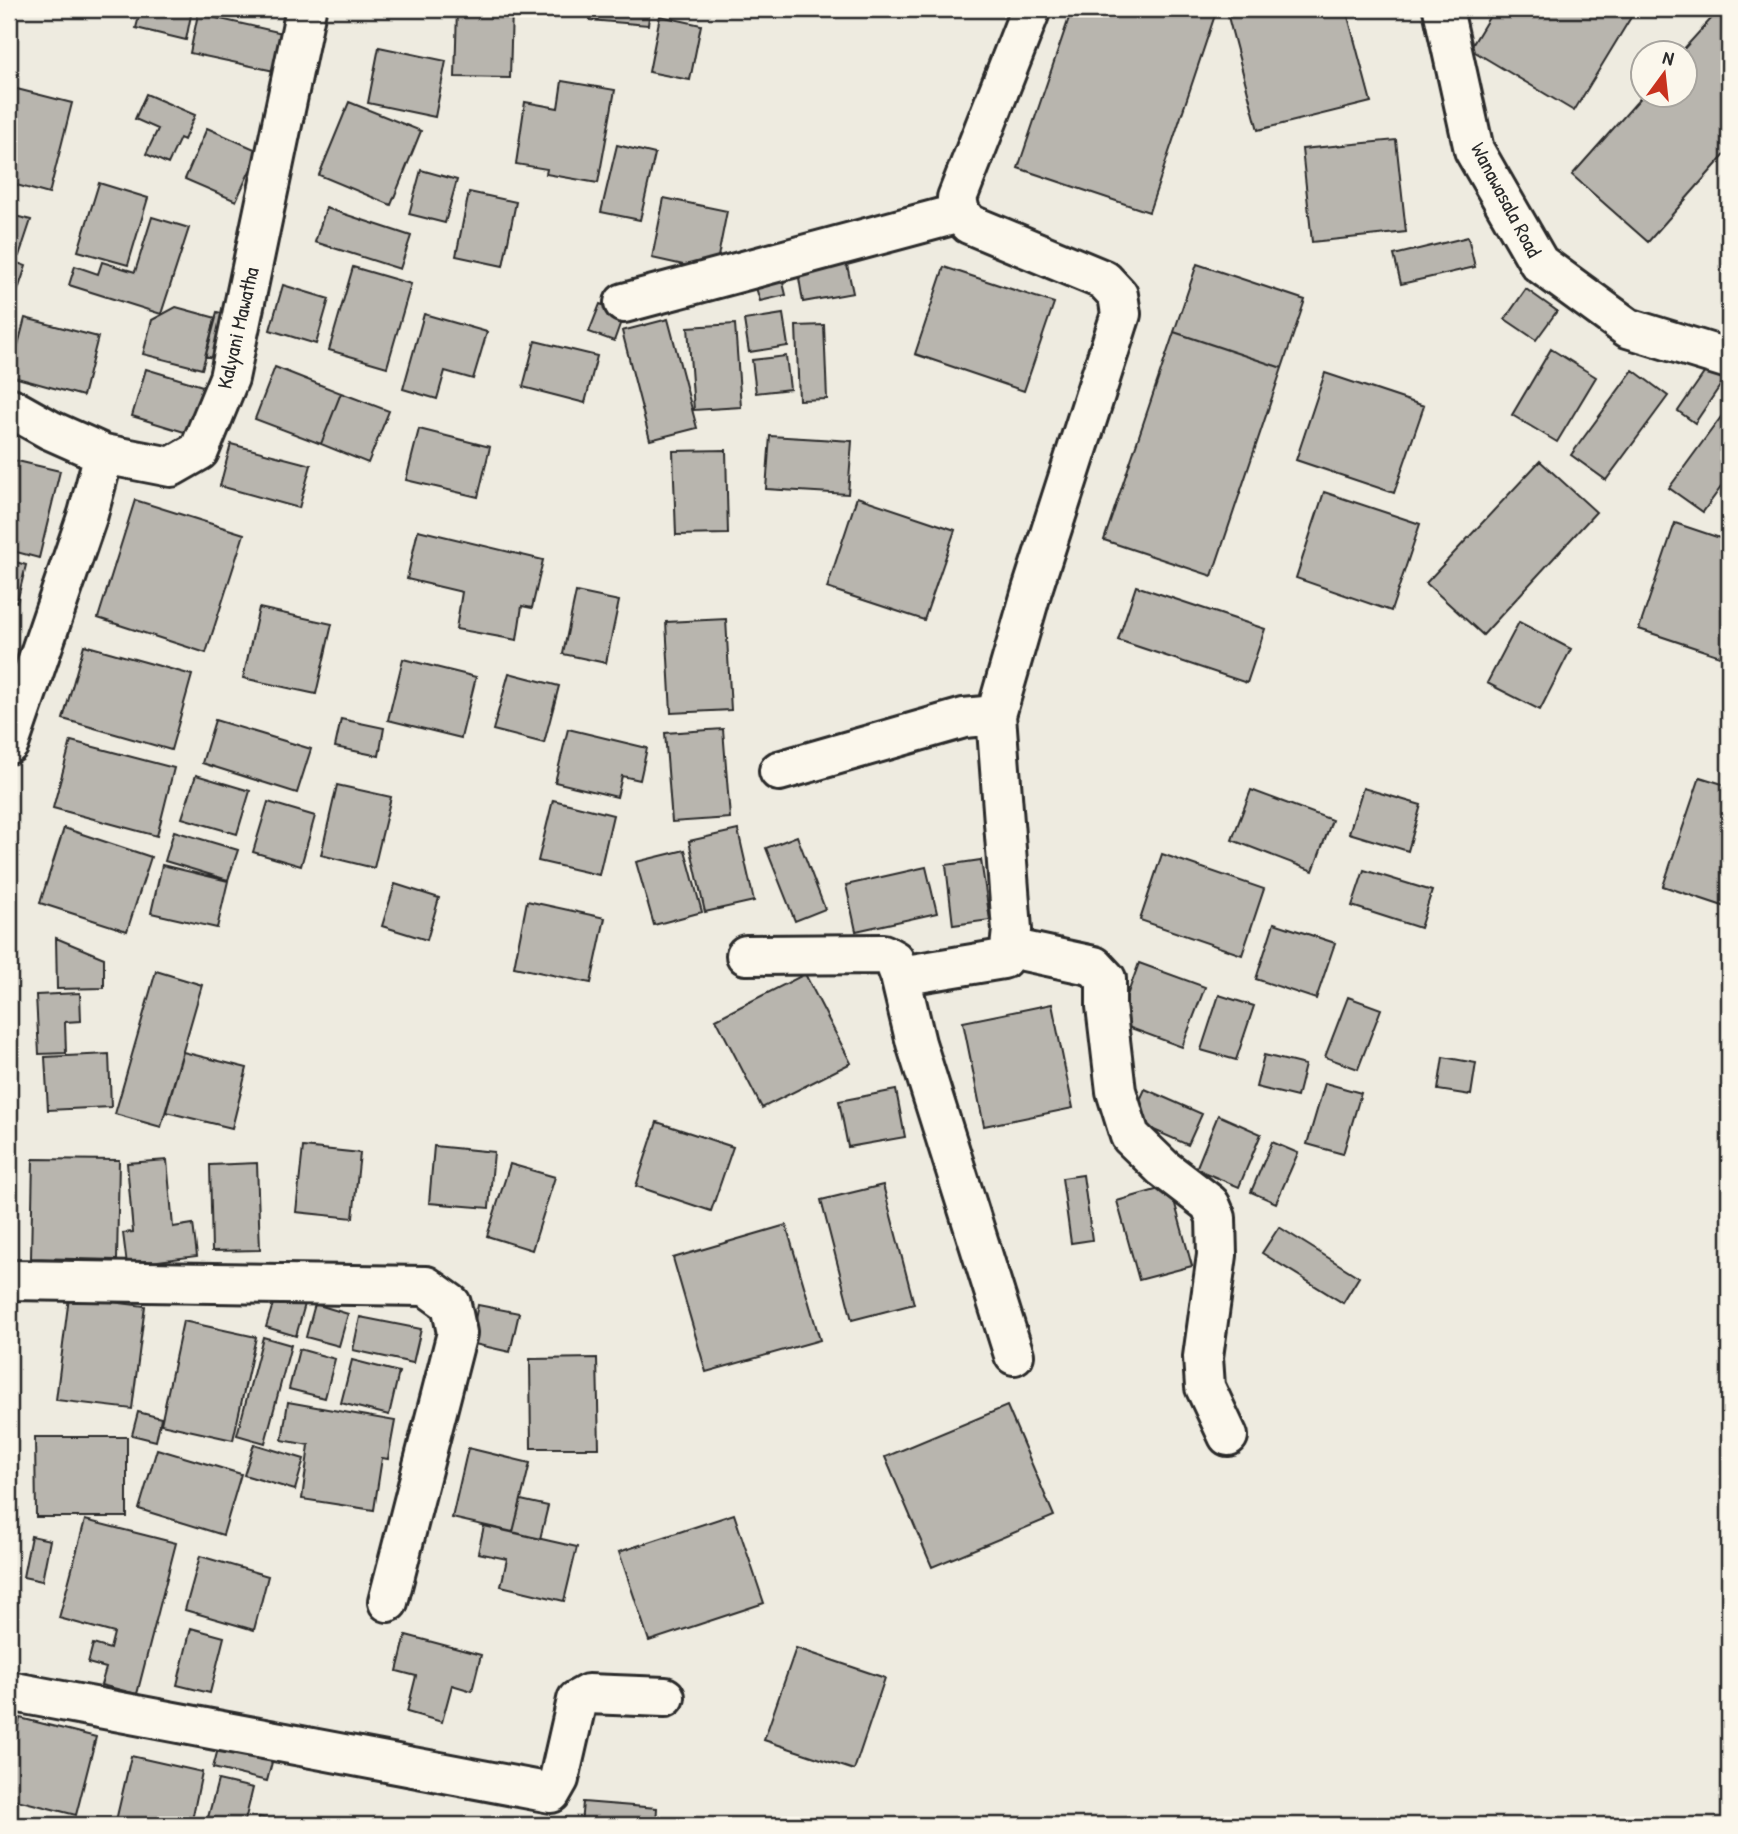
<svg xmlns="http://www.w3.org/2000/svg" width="1738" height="1834" font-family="'Patrick Hand',sans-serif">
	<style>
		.building { fill: #b8b5ae; stroke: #2b2b2b; stroke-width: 2 }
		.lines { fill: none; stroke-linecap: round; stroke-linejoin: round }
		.minor-casing { stroke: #2b2b2b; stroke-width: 44 }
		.minor { stroke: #fbf7ec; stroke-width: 38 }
		.labels { text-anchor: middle; stroke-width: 5; stroke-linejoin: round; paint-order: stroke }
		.street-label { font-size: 21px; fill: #2b2b2b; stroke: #fbf7ec }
	</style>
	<rect width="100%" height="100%" fill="#eeebe0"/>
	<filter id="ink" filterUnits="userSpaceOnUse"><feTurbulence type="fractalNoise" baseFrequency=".0143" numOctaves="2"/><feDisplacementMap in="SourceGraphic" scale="14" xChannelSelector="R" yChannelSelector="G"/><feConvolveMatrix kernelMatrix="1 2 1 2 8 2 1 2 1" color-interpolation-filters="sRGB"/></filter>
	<g filter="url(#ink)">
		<path class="building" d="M141 9H165L191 15 186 40 136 28Z
			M457 9H512L510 78 455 77Z
			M591 9H650L648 25 590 20Z
			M1072 9H1217L1149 212 1018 168Z
			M1226 9H1346L1371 102 1258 130Z
			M1494 9H1636L1574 111 1470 49Z
			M1720 9H1729V150L1648 242 1572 175 1644 94H1686V52H1681Z
			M198 14 287 34 279 72 190 53Z
			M660 16 701 25 690 80 649 72Z
			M379 47 446 61 435 117 368 103Z
			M562 81 615 90 598 183 546 174 547 169 516 164 525 102 558 108Z
			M9 87 72 103 49 194 9 183Z
			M146 94 195 115 184 140 180 138 168 164 146 154 158 129 135 119Z
			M349 102 421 131 391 205 319 175Z
			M207 128 259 151 236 201 185 179Z
			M1396 140 1406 232 1312 242 1302 149Z
			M617 145 655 154 640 220 601 212Z
			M421 170 457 180 445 223 409 214Z
			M99 183 148 198 128 265 78 251Z
			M469 192 516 202 503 266 456 256Z
			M664 198 727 211 715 272 652 258Z
			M9 205 13 207 11 215 31 220 19 256 9 252Z
			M326 208 411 236 400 269 315 242Z
			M152 217 189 228 161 314 69 285 75 266 98 274 102 262 135 272Z
			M1468 237 1475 267 1401 284 1394 255Z
			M844 251 853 293 803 302 796 260Z
			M9 260 26 266 10 314H9Z
			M1197 264 1305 300 1282 368 1174 332Z
			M779 266 786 295 760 301 752 274Z
			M353 267 411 284 387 367 329 350Z
			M944 267 1054 303 1024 391 915 354Z
			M283 285 329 299 316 344 270 330Z
			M1526 289 1557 311 1536 340 1505 319Z
			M600 304 624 313 614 341 589 332Z
			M176 307 216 318 202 369 143 354 152 320Z
			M217 312 236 317 225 361 205 356Z
			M424 314 487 332 473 379 445 371 437 399 403 389Z
			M783 314 788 346 749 352 744 320Z
			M25 318 98 337 83 396 10 376Z
			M668 319 697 428 650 440 622 331Z
			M735 324 741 407 694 410 688 327Z
			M824 325 827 399 799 400 796 326Z
			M1174 332 1282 368 1212 576 1104 540Z
			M535 341 597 356 585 403 523 387Z
			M1551 349 1596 377 1557 442 1512 415Z
			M786 356 790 389 756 393 752 360Z
			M1709 366 1726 377 1695 423 1678 411Z
			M275 367 341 393 321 444 255 419Z
			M146 369 209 388 194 435 132 416Z
			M1633 370 1668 396 1606 480 1571 455Z
			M1325 373 1424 406 1394 493 1296 460Z
			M341 393 389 411 368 463 321 444Z
			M1729 406V476L1703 512 1669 488Z
			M419 429 490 447 478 497 406 480Z
			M770 436 852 441 848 494 766 489Z
			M231 444 311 465 299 508 220 486Z
			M726 450 728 534 676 535 673 451Z
			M9 459 60 471 39 558 9 550Z
			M1540 461 1596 512 1483 635 1426 583Z
			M1324 492 1420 524 1391 611 1296 578Z
			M857 497 955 530 924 620 827 588Z
			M135 500 244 534 206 653 98 618Z
			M1675 523 1729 541V659L1639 629Z
			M418 530 543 560 532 608 522 606 517 640 456 629 462 592 407 579Z
			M9 560 26 565 17 602 9 600Z
			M1136 586 1265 629 1247 683 1118 640Z
			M576 592 619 601 606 663 563 654Z
			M259 608 332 624 316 694 243 678Z
			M726 619 731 710 671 713 666 622Z
			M1519 622 1571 649 1540 710 1487 683Z
			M84 645 192 675 171 750 63 719Z
			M403 659 476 677 461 738 388 720Z
			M509 673 559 686 544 743 493 730Z
			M341 719 384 728 379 756 335 747Z
			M215 720 311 749 297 793 202 763Z
			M568 729 647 748 640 780 622 776 617 797 555 782Z
			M723 729 730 818 672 822 665 733Z
			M71 741 174 768 157 836 53 808Z
			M196 775 250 791 237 834 182 818Z
			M1700 777 1729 786V908L1663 886Z
			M337 785 391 797 374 868 321 855Z
			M1363 788 1421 805 1408 851 1349 833Z
			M1251 790 1332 820 1313 871 1232 840Z
			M553 800 613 815 599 875 538 861Z
			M268 802 315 816 301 866 253 852Z
			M64 828 151 857 127 931 40 903Z
			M738 830 754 901 705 912 689 841Z
			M174 831 238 850 228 880 165 861Z
			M797 836 825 909 795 921 766 848Z
			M685 850 702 912 654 925 636 862Z
			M1162 854 1264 889 1242 955 1140 920Z
			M981 860 990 920 953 925 946 865Z
			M162 865 228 881 217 928 151 913Z
			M926 867 937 913 856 931 846 885Z
			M1364 870 1432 891 1420 928 1352 906Z
			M395 884 439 898 427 940 382 926Z
			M527 901 605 918 591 983 514 967Z
			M1274 923 1335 943 1316 999 1256 979Z
			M56 938 104 958V988L57 989Z
			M1139 963 1205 987 1182 1047 1117 1023Z
			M156 971 202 985 161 1127 115 1114Z
			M805 974 851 1063 762 1108 716 1019Z
			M80 993 81 1021 65 1022 66 1053 39 1054 36 995Z
			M1219 995 1254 1006 1236 1060 1201 1050Z
			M1348 997 1381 1009 1358 1069 1325 1057Z
			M1052 1004 1073 1108 984 1126 963 1022Z
			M183 1052 247 1068 232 1128 166 1112Z
			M109 1054 111 1107 48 1110 45 1057Z
			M1264 1055 1305 1065 1297 1097 1256 1087Z
			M1443 1057 1476 1063 1471 1095 1438 1090Z
			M1325 1083 1361 1093 1343 1154 1307 1144Z
			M1145 1089 1202 1114 1188 1145 1131 1120Z
			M896 1090 905 1137 848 1147 839 1101Z
			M1218 1115 1261 1134 1239 1187 1196 1169Z
			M657 1122 733 1147 711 1211 636 1186Z
			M1272 1142 1298 1153 1276 1203 1251 1192Z
			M434 1146 494 1152 489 1208 429 1203Z
			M303 1147 360 1153 353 1218 296 1212Z
			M33 1159 119 1160 117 1260 31 1258Z
			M167 1160 173 1227 193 1224 197 1256 127 1265 123 1233 133 1232 127 1163Z
			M257 1163 260 1250 212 1251 210 1165Z
			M510 1164 555 1177 532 1250 487 1236Z
			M1083 1175 1092 1240 1071 1243 1062 1178Z
			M883 1185 914 1304 852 1320 821 1200Z
			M1170 1186 1192 1266 1139 1280 1117 1201Z
			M786 1225 820 1340 706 1372 673 1258Z
			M1279 1227 1359 1277 1343 1303 1262 1253Z
			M276 1294 305 1304 296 1336 266 1327Z
			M69 1297 145 1306 132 1409 56 1400Z
			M315 1304 348 1314 339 1346 306 1337Z
			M478 1305 519 1313 510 1352 470 1343Z
			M360 1317 421 1329 413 1363 353 1350Z
			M183 1321 256 1337 233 1440 161 1424Z
			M263 1337 291 1345 265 1443 237 1435Z
			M299 1349 335 1359 325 1398 289 1389Z
			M597 1358 599 1448H531L530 1359Z
			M352 1360 399 1372 389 1415 341 1403Z
			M288 1402 395 1421 388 1459 382 1458 374 1510 302 1499 309 1445 282 1440Z
			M1007 1406 1054 1516 932 1567 885 1457Z
			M138 1412 161 1418 156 1441 132 1435Z
			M35 1437H127V1517H36Z
			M254 1444 304 1459 295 1490 244 1475Z
			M468 1448 530 1463 513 1532 452 1518Z
			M157 1449 241 1474 223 1535 139 1509Z
			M521 1500 548 1506 540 1539 513 1532Z
			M734 1514 764 1603 649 1641 619 1552Z
			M85 1520 176 1543 137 1694 101 1685 106 1668 88 1663 93 1644 110 1649 114 1633 59 1618Z
			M484 1526 577 1547 564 1601 501 1586 507 1559 478 1553Z
			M31 1536 50 1540 42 1581 23 1577Z
			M200 1556 268 1576 254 1630 185 1610Z
			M191 1628 224 1637 210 1693 177 1685Z
			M406 1635 481 1655 472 1691 452 1685 442 1722 407 1712 416 1676 397 1671Z
			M796 1648 885 1678 854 1770 764 1740Z
			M20 1718 96 1737 76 1815 9 1798V1763Z
			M221 1737 275 1751 267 1781 213 1768Z
			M131 1756 202 1772 191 1825H115Z
			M218 1780 253 1788 244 1825H206Z
			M583 1802 657 1808 656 1825H581Z
			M259 1817 284 1823 283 1825H257Z"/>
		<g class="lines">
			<defs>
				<path id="minor" d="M1443 9 1474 150 1539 263 1628 328 1729 359
					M624 303 960 213
					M9 407 50 430 104 454
					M9 744 88 514 104 454 171 467 199 451 229 378 306 9
					M779 771 964 718 996 715
					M1010 948 1094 966 1106 979V1006L1116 1091 1130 1136 1163 1168 1210 1204 1216 1218 1217 1255 1203 1357 1205 1387 1228 1436
					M746 955 883 954 894 960 900 976
					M9 1280 426 1286 451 1304 457 1333 388 1602
					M1014 1355 916 1043 900 976 1003 959 1010 948 1012 930 996 715 1032 590 1121 314 1118 295 1104 280 969 224 960 213 957 198 1031 9
					M9 1691 551 1793 559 1779 577 1700 588 1694 665 1697"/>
			</defs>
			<use href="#minor" class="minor-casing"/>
			<use href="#minor" class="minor"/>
		</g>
	</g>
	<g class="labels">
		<g class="street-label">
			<text transform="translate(1506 200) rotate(62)" y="7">Wanawasala Road</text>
			<text transform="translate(238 328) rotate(-77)" y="7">Kalyani Mawatha</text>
		</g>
	</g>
	<rect width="1738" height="1834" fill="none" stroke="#fbf7ec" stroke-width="35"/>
	<rect x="18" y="18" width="1703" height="1799" fill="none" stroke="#2b2b2b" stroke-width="2.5" filter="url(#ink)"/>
	<g transform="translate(1664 74) rotate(15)"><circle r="33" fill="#fbf7ec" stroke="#a8a59f" stroke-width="2"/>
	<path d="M0-5L12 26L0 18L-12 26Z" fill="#c8321e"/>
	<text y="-10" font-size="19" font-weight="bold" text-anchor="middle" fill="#2b2b2b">N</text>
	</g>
</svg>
